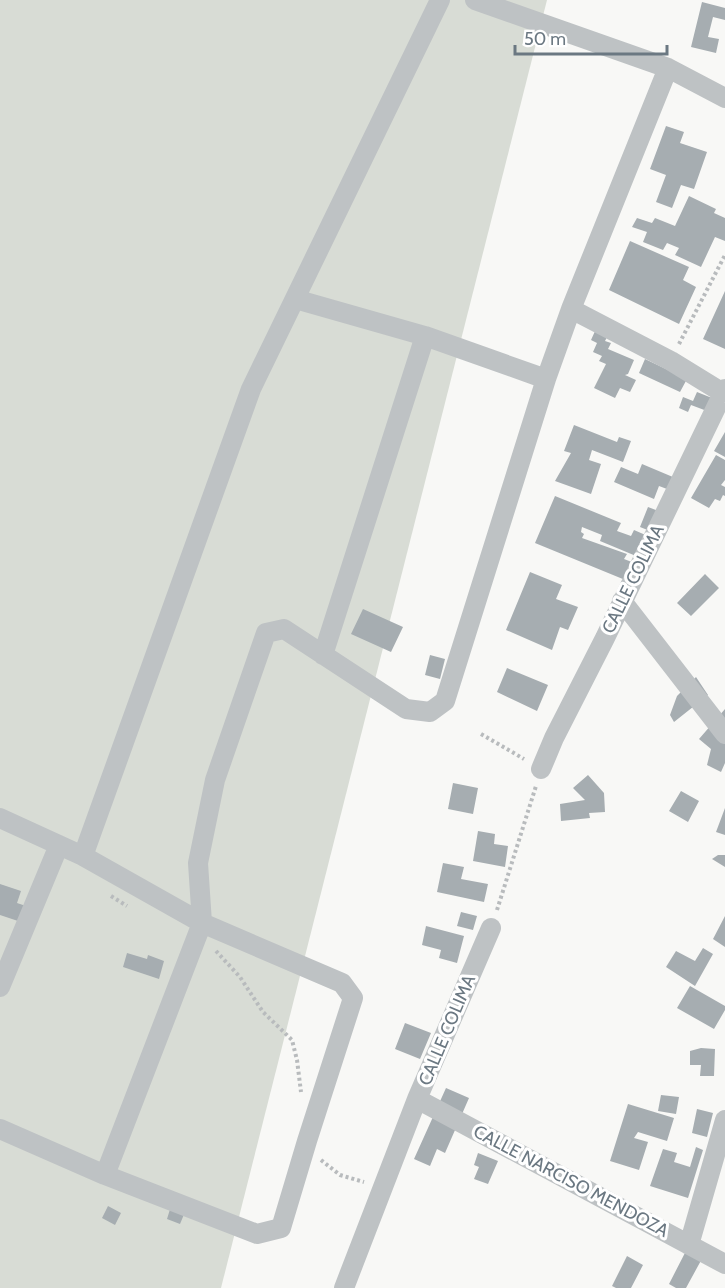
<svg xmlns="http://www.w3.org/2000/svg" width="725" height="1288" font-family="Cabin,sans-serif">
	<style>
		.green { fill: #d8dcd5 }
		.building { fill: #a6adb1 }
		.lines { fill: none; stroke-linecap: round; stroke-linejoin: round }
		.path { stroke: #b8bbbd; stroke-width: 4; stroke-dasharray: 3 3; stroke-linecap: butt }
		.minor { stroke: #bec2c4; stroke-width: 20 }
		.labels { text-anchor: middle; stroke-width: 6; stroke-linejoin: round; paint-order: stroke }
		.street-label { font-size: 18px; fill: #6b7882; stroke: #fff }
	</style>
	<rect width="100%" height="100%" fill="#f8f8f6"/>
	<path class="green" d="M0 0H547L221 1288H0Z"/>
	<path class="building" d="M702 2 725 8V20L713 17 708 37 719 39 716 53 691 47Z
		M666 126 684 132 680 143 707 152 694 189 681 185 672 208 656 202 666 175 650 169Z
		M689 196 716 209 714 213 725 218V241L715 237 701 267 675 255 679 248 667 243 663 250 643 242 647 232 632 227 637 218 652 223 655 218 675 226Z
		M630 241 689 267 683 280 696 287 679 324 609 290Z
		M725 291V349L703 339Z
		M596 329 608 335 605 341 611 343 608 349 634 360 628 374 625 375 636 380 630 392 620 388 615 398 594 388 606 364 599 361 602 356 593 352 597 343 591 340Z
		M645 359 687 379 680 392 639 373Z
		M697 392 712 398 707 411 691 405 688 412 679 408 683 397 693 401Z
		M574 425 617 442 619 437 631 441 623 462 592 450 589 460 601 464 591 494 555 481 571 453 564 451Z
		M725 432V457L714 451Z
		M716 455 725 460V480L721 485 725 487V496L723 495 720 501 715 499 709 508 691 498Z
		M642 464 680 480 667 489 659 486 654 499 614 482 621 467 638 474Z
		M555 496 621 523 617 531 631 536 634 530 657 540 648 561 600 541 602 535 582 527 581 532 584 534 582 538 627 554 624 559 642 566 635 584 535 543Z
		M648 507 669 515 660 535 640 527Z
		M530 572 562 585 556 599 578 607 568 630 560 627 552 650 506 630Z
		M705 574 719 588 691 616 677 603Z
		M363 609 403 627 391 652 351 634Z
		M430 655 445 659 440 679 425 675Z
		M507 668 548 685 537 711 497 692Z
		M696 677 708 695 674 722 670 715 677 696Z
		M725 709V763L721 772 707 765 711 749 699 739Z
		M588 775 604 793 605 812 589 813 590 818 561 821 560 804 585 800 573 788Z
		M453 783 478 788 473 814 448 809Z
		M681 791 699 801 688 822 669 811Z
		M725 808V835L716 832Z
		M478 831 495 834 494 844 508 846 505 867 473 861Z
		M718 855H725V867L712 859Z
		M443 863 464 867 461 879 488 884 484 902 437 892Z
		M0 884 21 891 17 903 29 907 24 923 0 915Z
		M461 912 477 916 473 930 457 926Z
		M725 916V947L713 939Z
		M426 926 464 936 457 963 439 958 441 950 422 945Z
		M703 948 713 954 695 986 666 967 676 951 695 961Z
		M127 953 147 959 148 955 164 961 159 979 123 967Z
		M690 986 725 1006V1010L714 1029 677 1008Z
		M405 1023 431 1033 420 1059 395 1049Z
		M701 1048 715 1049 714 1076H700L701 1065H690V1051Z
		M446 1088 469 1098 445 1153 437 1149 430 1166 414 1159Z
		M661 1095 679 1097 676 1114 658 1111Z
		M628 1104 674 1118 667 1141 638 1132 634 1138 648 1142 639 1170 610 1161Z
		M697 1109 713 1113 707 1137 692 1133Z
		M696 1147 703 1150 688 1198 650 1186 663 1149 677 1153 674 1162 690 1167Z
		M478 1153 498 1161 488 1184 474 1179 479 1167 474 1165Z
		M108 1206 121 1213 115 1225 102 1218Z
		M171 1206 185 1212 180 1224 167 1219Z
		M688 1247 704 1255 686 1288H676L669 1284Z
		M627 1256 643 1265 631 1288H616L612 1286Z"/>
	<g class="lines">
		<path class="path" d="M679 344 725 255
			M481 734 524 759
			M111 896 127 906
			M497 910 536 786
			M216 951 240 977 263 1012 292 1040 297 1060 301 1092
			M321 1160 340 1175 364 1182"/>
		<path class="minor" d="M475 0 668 68 725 98
			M295 299 425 336 546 379
			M571 309 671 361 723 393
			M622 601 725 734
			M323 655 425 336
			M541 769 554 738 605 638 725 389
			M0 818 83 856 202 923 342 983 353 998 307 1141 281 1228 257 1234 105 1175 0 1129
			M83 856 251 389 440 0
			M0 987 59 845
			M417 1099 725 1264
			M105 1175 202 923 198 863 215 780 266 633 284 629 406 709 430 712 445 701 546 379 571 309 668 68
			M689 1245 725 1120
			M344 1288 417 1099 491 928"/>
	</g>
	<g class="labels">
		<g class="street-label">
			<text transform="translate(633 579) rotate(-64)" y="6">CALLE COLIMA</text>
			<text transform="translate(447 1030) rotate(-67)" y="6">CALLE COLIMA</text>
			<text transform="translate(571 1181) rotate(28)" y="6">CALLE NARCISO MENDOZA</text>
		</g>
	</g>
	<path d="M515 45v9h152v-9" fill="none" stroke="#6b7882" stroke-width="3"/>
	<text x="524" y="45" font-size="18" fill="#6b7882" stroke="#ffffff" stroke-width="4.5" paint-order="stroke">50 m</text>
</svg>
